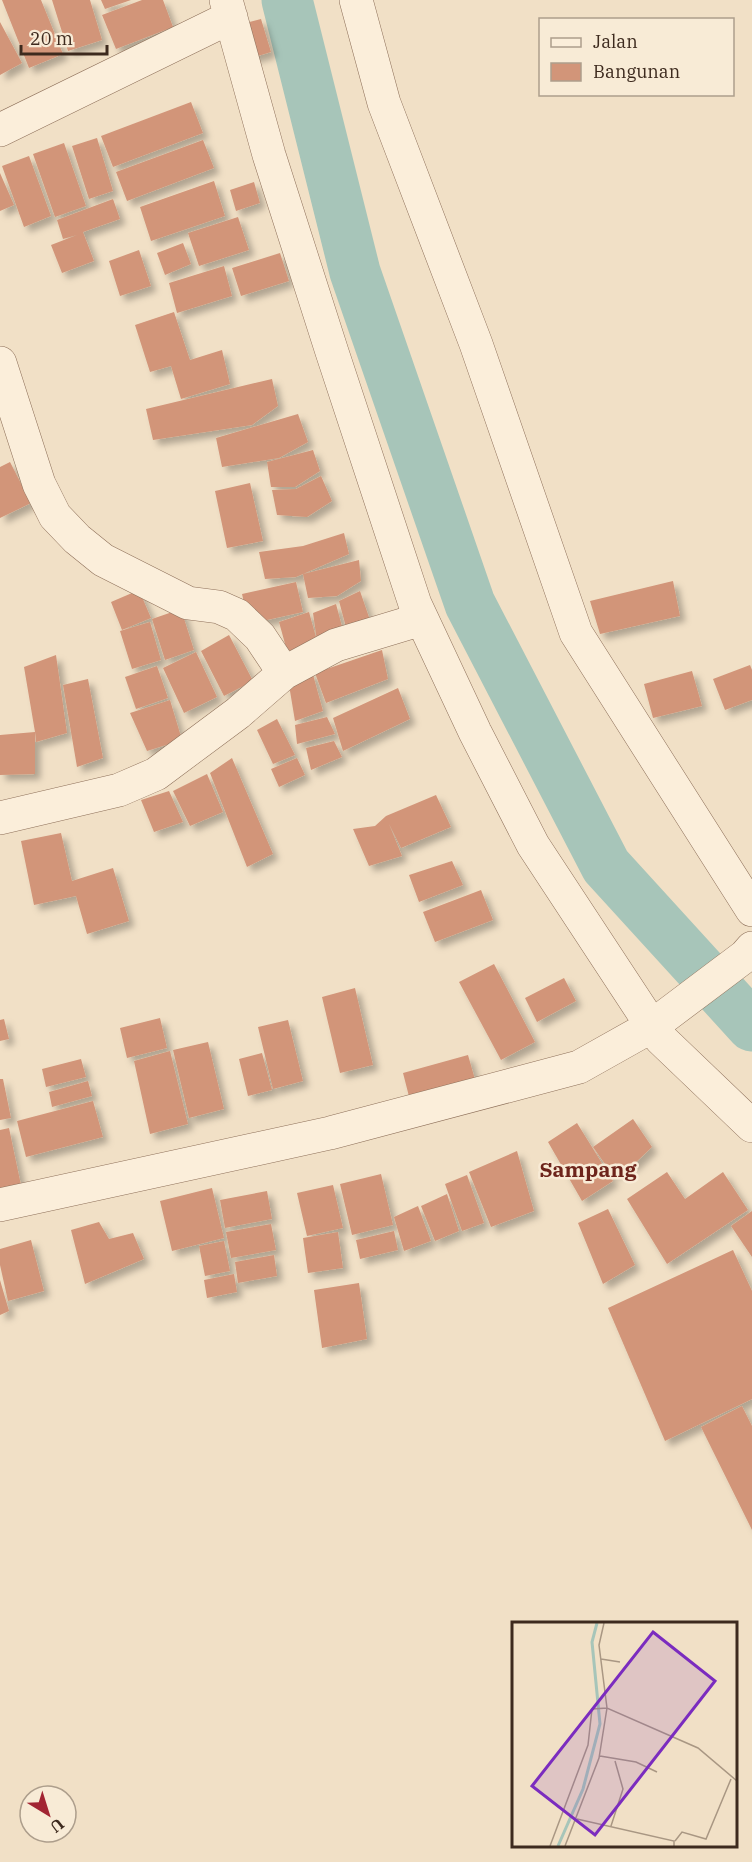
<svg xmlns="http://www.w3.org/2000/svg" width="752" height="1862" font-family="'IBM Plex Serif',serif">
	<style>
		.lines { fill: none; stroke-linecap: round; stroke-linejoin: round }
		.river { stroke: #a7c5b9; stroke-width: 51 }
		.building { fill: #d29579; filter: url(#shadow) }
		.minor-casing { stroke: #8e705a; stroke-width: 34 }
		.minor { stroke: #fbeeda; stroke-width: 33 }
		.labels { text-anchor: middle; stroke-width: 5; stroke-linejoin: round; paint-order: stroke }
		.quarter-label { font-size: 21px; font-weight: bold; fill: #6d241b; stroke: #f8ebd6 }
		.inset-river { fill: none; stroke: #a7c5b9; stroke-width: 3 }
		.inset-road { fill: none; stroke: #a99783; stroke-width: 1.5 }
		.view { fill: #7b2cbf; fill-opacity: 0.15; stroke: #7b2cbf; stroke-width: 3 }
		.inset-edge { fill: none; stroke: #3d2a1e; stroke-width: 3 }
	</style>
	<defs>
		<filter id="shadow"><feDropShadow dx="5.5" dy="5.5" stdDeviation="3" flood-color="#0004"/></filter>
	</defs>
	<rect width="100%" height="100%" fill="#f1e0c6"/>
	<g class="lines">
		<path class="river" d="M287 0 355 272 470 604 606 866 752 1026"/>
	</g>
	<path class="building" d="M2 0H41L63 54 29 68Z
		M52 0H90L102 40 68 51Z
		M101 0H131L105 9Z
		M142 0H163L173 27 116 49 102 15Z
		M261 19 271 52 248 59 238 25Z
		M0 22 22 63 0 75Z
		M191 102 203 133 113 167 101 136Z
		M97 138 113 191 89 199 72 146Z
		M203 140 214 168 127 201 116 172Z
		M64 143 86 206 55 217 33 154Z
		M29 156 51 216 24 227 2 166Z
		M0 173 14 205 0 211Z
		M214 181 225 216 151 241 140 207Z
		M254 182 260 203 236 211 230 190Z
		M113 199 120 219 83 232 94 261 62 273 51 245 77 235 63 239 57 220Z
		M238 217 249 250 199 266 188 233Z
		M183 243 191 264 165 275 157 253Z
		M139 250 151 286 120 296 109 261Z
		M280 253 289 281 241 296 232 268Z
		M224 266 232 296 177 313 169 283Z
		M174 312 190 360 222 350 230 384 181 399 171 366 150 372 135 325Z
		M272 379 278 406 252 425 153 440 146 409Z
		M298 414 308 442 279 458 222 467 216 438Z
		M313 450 320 471 295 487H271L267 462Z
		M10 462 31 503 0 518V467Z
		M321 476 332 501 307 517 277 515 272 490 296 489Z
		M250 483 263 541 227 548 215 491Z
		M344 533 349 554 303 574 359 560 361 581 337 596 308 598 303 574 296 577 265 579 259 552 303 546Z
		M673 581 680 616 600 634 590 601Z
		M296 582 303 612 249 624 242 594Z
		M139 590 151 618 122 630 111 602Z
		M360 591 372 626 347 631 339 601Z
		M336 604 344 634 318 644 287 651 279 622 309 612 317 641 313 613Z
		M181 609 194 650 165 660 152 619Z
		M150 622 161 660 132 669 120 631Z
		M229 635 253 681 224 696 201 651Z
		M382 650 388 679 326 703 315 673Z
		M196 652 217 697 184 713 163 668Z
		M56 655 67 733 36 742 35 732V774L0 775V735L35 732 24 667Z
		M750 665 752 670V700L725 710 713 679Z
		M157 666 168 698 136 709 125 677Z
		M312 671 323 711 295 721 288 679Z
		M692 671 702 706 653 718 644 684Z
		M88 679 103 758 77 767 63 685Z
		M398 688 410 719 343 751 333 718Z
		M170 700 182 740 147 751 130 713Z
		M327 717 335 734 297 744 295 725Z
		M277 719 295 755 273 764 257 730Z
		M334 741 342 757 311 770 306 748Z
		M232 758 273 854 247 867 210 773Z
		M297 758 305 775 279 787 271 769Z
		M207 774 223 812 190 826 173 791Z
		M169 791 183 822 154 832 141 800Z
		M436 795 451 827 401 848 389 824 402 856 369 866 353 829 375 826 386 816Z
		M61 833 72 881 113 868 129 921 87 934 76 896 34 905 21 841Z
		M452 861 463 885 419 902 409 875Z
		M481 890 493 920 435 942 423 912Z
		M494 964 535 1042 501 1060 459 982Z
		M564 978 576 1001 537 1022 525 998Z
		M355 988 373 1065 340 1073 322 997Z
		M160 1018 167 1048 127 1058 120 1028Z
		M4 1019 9 1039 0 1041V1020Z
		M288 1020 303 1081 273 1089 258 1027Z
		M208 1042 224 1109 189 1118 173 1050Z
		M170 1051 188 1124 150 1134 134 1061Z
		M262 1053 272 1090 248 1096 239 1059Z
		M468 1055 478 1090 412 1108 403 1073Z
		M81 1059 86 1077 46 1087 42 1069Z
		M0 1079H3L11 1118 0 1120Z
		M88 1081 92 1096 52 1107 49 1092Z
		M93 1101 103 1137 26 1157 17 1121Z
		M633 1119 652 1147 633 1165 612 1174 593 1147Z
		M577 1123 613 1181 582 1201 548 1142Z
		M9 1128 22 1190 0 1195V1130Z
		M517 1151 534 1211 491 1227 469 1172Z
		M667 1172 685 1199 723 1172 748 1210 667 1264 627 1199Z
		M381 1174 393 1225 352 1235 340 1184Z
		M467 1175 484 1223 462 1231 445 1184Z
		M333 1185 343 1228 307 1236 297 1193Z
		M212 1188 224 1238 172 1251 160 1201Z
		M267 1191 272 1219 225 1228 220 1200Z
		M447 1194 459 1231 435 1241 421 1206Z
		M418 1206 431 1241 404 1251 394 1217Z
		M608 1209 635 1265 603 1284 578 1223Z
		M752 1211V1257L731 1226Z
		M99 1222 109 1239 133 1233 144 1259 85 1284 71 1230Z
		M271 1224 276 1250 231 1258 226 1232Z
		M394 1231 398 1250 360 1259 356 1240Z
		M338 1232 343 1268 308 1273 303 1238Z
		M31 1240 44 1291 8 1301 0 1265V1249Z
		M224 1241 230 1271 205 1276 199 1246Z
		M733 1250 752 1291V1399L665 1441 608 1308Z
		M274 1255 277 1276 238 1283 235 1262Z
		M234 1274 237 1292 207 1298 204 1280Z
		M0 1280 9 1311 0 1315Z
		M359 1283 367 1339 322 1348 314 1290Z
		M742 1406 752 1426V1530L701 1427Z"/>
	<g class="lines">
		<defs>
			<path id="minor" d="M356 0 384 103 476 344 576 633 752 910
				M0 130 231 17
				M0 363 39 484 55 516 77 539 103 560 188 603 219 607 237 615 260 637 284 673
				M0 818 119 790 156 774 238 713 284 673 336 645 422 619
				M752 948 745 956 652 1026 661 1039 752 1126
				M0 1205 330 1133 579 1067 652 1026 533 845 475 732 415 604 332 352 269 155 226 0"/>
		</defs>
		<use href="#minor" class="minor-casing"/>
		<use href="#minor" class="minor"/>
	</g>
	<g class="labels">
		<g class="quarter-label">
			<text x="588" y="1177">Sampang</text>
		</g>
	</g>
	<g transform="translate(512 1622)">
		<rect width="225" height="225" fill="#f1e0c6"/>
		<path class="inset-river" d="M46 224 71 167 88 102 80 20 85 1"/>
		<path class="inset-road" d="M89 37 108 40M88 134 124 140 145 150M65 197 162 219V224M99 204 111 167 103 139M163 219 170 210 194 217 219 157M38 224 76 123 80 87 95 86 87 23 92 1M53 224 87 136 95 86 186 126 225 159"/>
		<path class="view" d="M141 10 203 59 83 213 20 164Z"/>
		<rect width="225" height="225" class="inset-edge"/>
	</g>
	<rect x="539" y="18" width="195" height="78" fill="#f8ebd6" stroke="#ad9e8c" stroke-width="1.5"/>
	<rect x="551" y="38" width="30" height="9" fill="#fbeeda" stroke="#ad9e8c" stroke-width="1.5"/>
	<text x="593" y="48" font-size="18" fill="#3d2a1e">Jalan</text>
	<rect x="551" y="63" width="30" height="18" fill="#d29579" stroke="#ad9e8c" stroke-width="1.5"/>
	<text x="593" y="78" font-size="18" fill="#3d2a1e">Bangunan</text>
	<g transform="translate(48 1814) rotate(142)"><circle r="28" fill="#f8ebd6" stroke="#ad9e8c" stroke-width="1.5"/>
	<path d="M0-4.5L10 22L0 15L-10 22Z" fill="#a22533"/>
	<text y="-9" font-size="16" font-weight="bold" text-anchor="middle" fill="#3d2a1e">U</text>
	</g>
	<path d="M21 45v9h86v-9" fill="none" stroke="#3d2a1e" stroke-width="3"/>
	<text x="30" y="45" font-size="18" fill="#3d2a1e" stroke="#f8ebd6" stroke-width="4.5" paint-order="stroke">20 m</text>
</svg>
